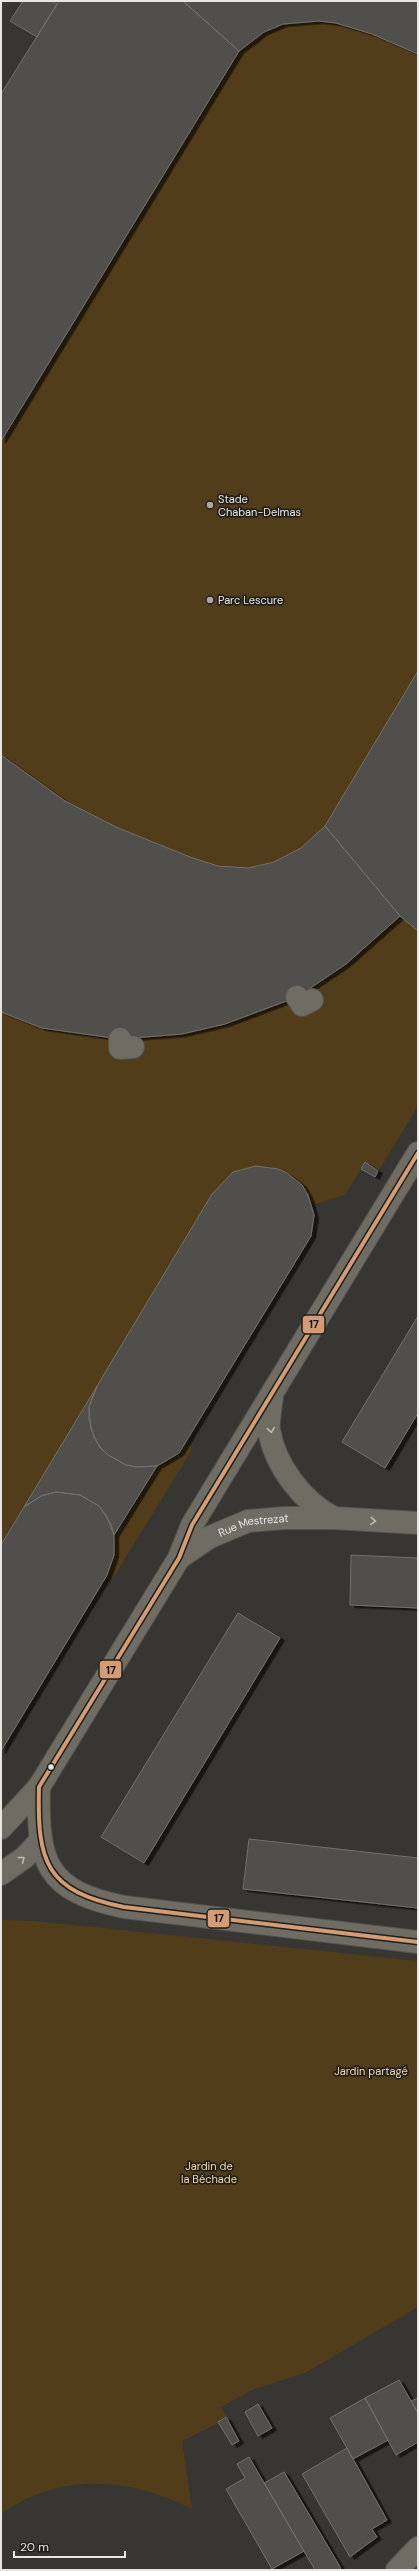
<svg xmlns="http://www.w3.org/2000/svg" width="419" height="2571" font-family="'DM Sans',sans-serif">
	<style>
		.green { fill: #513d19 }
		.building { fill: #514f4c; stroke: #716f6c; filter: url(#shadow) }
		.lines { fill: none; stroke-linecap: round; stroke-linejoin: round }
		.pedestrian-casing { stroke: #535250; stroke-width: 24 }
		.minor-casing { stroke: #535250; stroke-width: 24 }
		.tertiary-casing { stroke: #535250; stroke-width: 24 }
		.pedestrian { stroke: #6f6c64; stroke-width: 22 }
		.minor { stroke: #6f6c64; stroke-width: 22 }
		.tertiary { stroke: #6f6c64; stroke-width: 22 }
		.bus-1-casing { stroke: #211f1b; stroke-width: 7 }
		.bus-1 { stroke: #d39c74; stroke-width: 4 }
		.oneway { stroke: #bebbb5 }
		.poi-dot { fill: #aaa8a4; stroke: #211f1b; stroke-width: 1.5 }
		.bus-dot { fill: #e8e6e1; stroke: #211f1b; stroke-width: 1.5 }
		.labels { text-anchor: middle; stroke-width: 3.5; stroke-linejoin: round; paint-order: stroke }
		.poi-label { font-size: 11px; fill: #e8e6e1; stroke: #211f1b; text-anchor: start }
		.street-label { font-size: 11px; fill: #e8e6e1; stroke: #211f1b }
		.park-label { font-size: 11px; fill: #f8d7a4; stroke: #211f1b }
		.line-badge { stroke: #211f1b; stroke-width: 1.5 }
		.pale-badge-label { font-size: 11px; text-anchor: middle; font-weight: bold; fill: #111 }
	</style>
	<defs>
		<filter id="shadow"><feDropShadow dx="4.5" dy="2.5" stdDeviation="0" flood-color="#0009"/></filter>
	</defs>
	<rect width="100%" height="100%" fill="#383633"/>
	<path class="green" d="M59 1H418V1106L375 1177 361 1169 345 1195 312 1205 314 1225 306 1246 186 1444 193 1448 113 1578 107 1575 1 1751V94Z
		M1 1920 35 1921 418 1961V2307L305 2373 254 2389 221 2407 226 2417 218 2423 182 2441 192 2509C131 2477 59 2472 1 2514Z"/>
	<path class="building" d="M23 1H51L57 4 37 37 10 21Z
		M59 1H183L239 51 1 441V94Z
		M183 1H418V54L372 34 336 23 319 21 283 24 264 32 239 51Z
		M418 671V931L400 916 325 826Z
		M1 755 65 801 116 827 190 857 218 866 248 868 274 862 301 848 325 826 400 916 346 964 297 997 225 1024 182 1034 120 1039 42 1028 1 1012Z
		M365 1162 378 1171 375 1177 361 1169Z
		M256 1166 278 1169 287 1173 302 1185 308 1195 314 1215 311 1236 179 1453 157 1466 136 1467 126 1465 108 1455 100 1448 91 1429 89 1407 97 1386 212 1194 233 1172Z
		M418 1316V1413L385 1468 342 1442Z
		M97 1386 89 1407V1419L94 1438 101 1448 108 1455 126 1465 136 1467 157 1466 114 1535 106 1515 99 1506 80 1495 56 1492 41 1496 24 1507Z
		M56 1492 80 1495 99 1506 111 1524 114 1535V1555L107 1575 1 1751V1545L24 1507 41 1496Z
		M351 1555 418 1558V1608L350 1605Z
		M238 1613 280 1638 144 1863 101 1837Z
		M249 1839 418 1858V1908L243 1889Z
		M399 2380 418 2413V2442L396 2455 365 2398Z
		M365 2398 388 2440 353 2459 330 2418Z
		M418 2398V2413L411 2401Z
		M258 2404 272 2428 258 2436 245 2412Z
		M226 2417 239 2441 232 2445 218 2422Z
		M347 2448 387 2520 372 2529 377 2537 350 2557 302 2474Z
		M249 2457 304 2551 272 2569 226 2489 245 2478 237 2464Z
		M284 2472 339 2565 341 2570H315L264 2483Z"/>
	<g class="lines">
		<defs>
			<path id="pedestrian" d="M297 997 302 1005 312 1000
				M120 1039V1048L133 1047"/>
			<g id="minor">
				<path d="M418 1153 192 1525 179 1558 39 1787C37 1863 46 1891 124 1907L418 1942"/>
				<path d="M272 1396C271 1407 268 1420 269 1430 275 1466 303 1502 334 1518"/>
				<path id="s1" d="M179 1558 210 1537 248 1521 285 1518H334L418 1523"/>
				<path d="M1 1828 39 1787"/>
				<path d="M1 1874 25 1857 41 1840"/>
			</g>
			<path id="tertiary" d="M397 2570 418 2548"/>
		</defs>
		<use href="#pedestrian" class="pedestrian-casing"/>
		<use href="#minor" class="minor-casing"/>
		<use href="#tertiary" class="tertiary-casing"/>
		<use href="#pedestrian" class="pedestrian"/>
		<use href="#minor" class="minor"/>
		<use href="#tertiary" class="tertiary"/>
		<defs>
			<path id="bus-1" d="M418 1153 192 1525 179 1558 39 1787C37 1863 46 1891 124 1907L418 1942"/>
		</defs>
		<use href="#bus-1" class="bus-1-casing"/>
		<use href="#bus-1" class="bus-1"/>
	</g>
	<defs><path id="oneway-chevron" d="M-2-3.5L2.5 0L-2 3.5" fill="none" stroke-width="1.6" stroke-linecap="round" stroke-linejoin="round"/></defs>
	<g class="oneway">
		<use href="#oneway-chevron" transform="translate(271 1430) rotate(82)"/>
		<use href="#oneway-chevron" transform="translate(373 1521) rotate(3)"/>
		<use href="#oneway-chevron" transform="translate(22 1859) rotate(-39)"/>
	</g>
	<g class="poi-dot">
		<circle cx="210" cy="505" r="4"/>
		<circle cx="210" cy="600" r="4"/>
	</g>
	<circle class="bus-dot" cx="51" cy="1767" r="3.5"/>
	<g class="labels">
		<g class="poi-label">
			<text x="218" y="503">Stade<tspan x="218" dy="13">Chaban-Delmas</tspan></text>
			<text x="218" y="604">Parc Lescure</text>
		</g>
		<g class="street-label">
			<text dy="4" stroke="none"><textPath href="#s1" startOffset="83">Rue Mestrezat</textPath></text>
		</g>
		<g class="park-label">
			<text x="371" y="2075">Jardin partagé</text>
			<text x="209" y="2170">Jardin de<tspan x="209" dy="13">la Béchade</tspan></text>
		</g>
	</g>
	<g class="line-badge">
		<rect x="302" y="1315" width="23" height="19" rx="4" fill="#d39c74"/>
		<rect x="99" y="1660" width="23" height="19" rx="4" fill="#d39c74"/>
		<rect x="207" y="1909" width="23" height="19" rx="4" fill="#d39c74"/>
	</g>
	<g class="pale-badge-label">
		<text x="314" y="1328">17</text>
		<text x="111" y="1674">17</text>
		<text x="219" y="1922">17</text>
	</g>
	<rect width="419" height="2571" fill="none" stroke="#e8e6e1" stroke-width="4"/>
	<path d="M14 2551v6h111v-6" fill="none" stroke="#e8e6e1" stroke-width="2"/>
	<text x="20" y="2551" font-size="12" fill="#e8e6e1" stroke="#211f1b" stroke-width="3" paint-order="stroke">20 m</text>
</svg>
